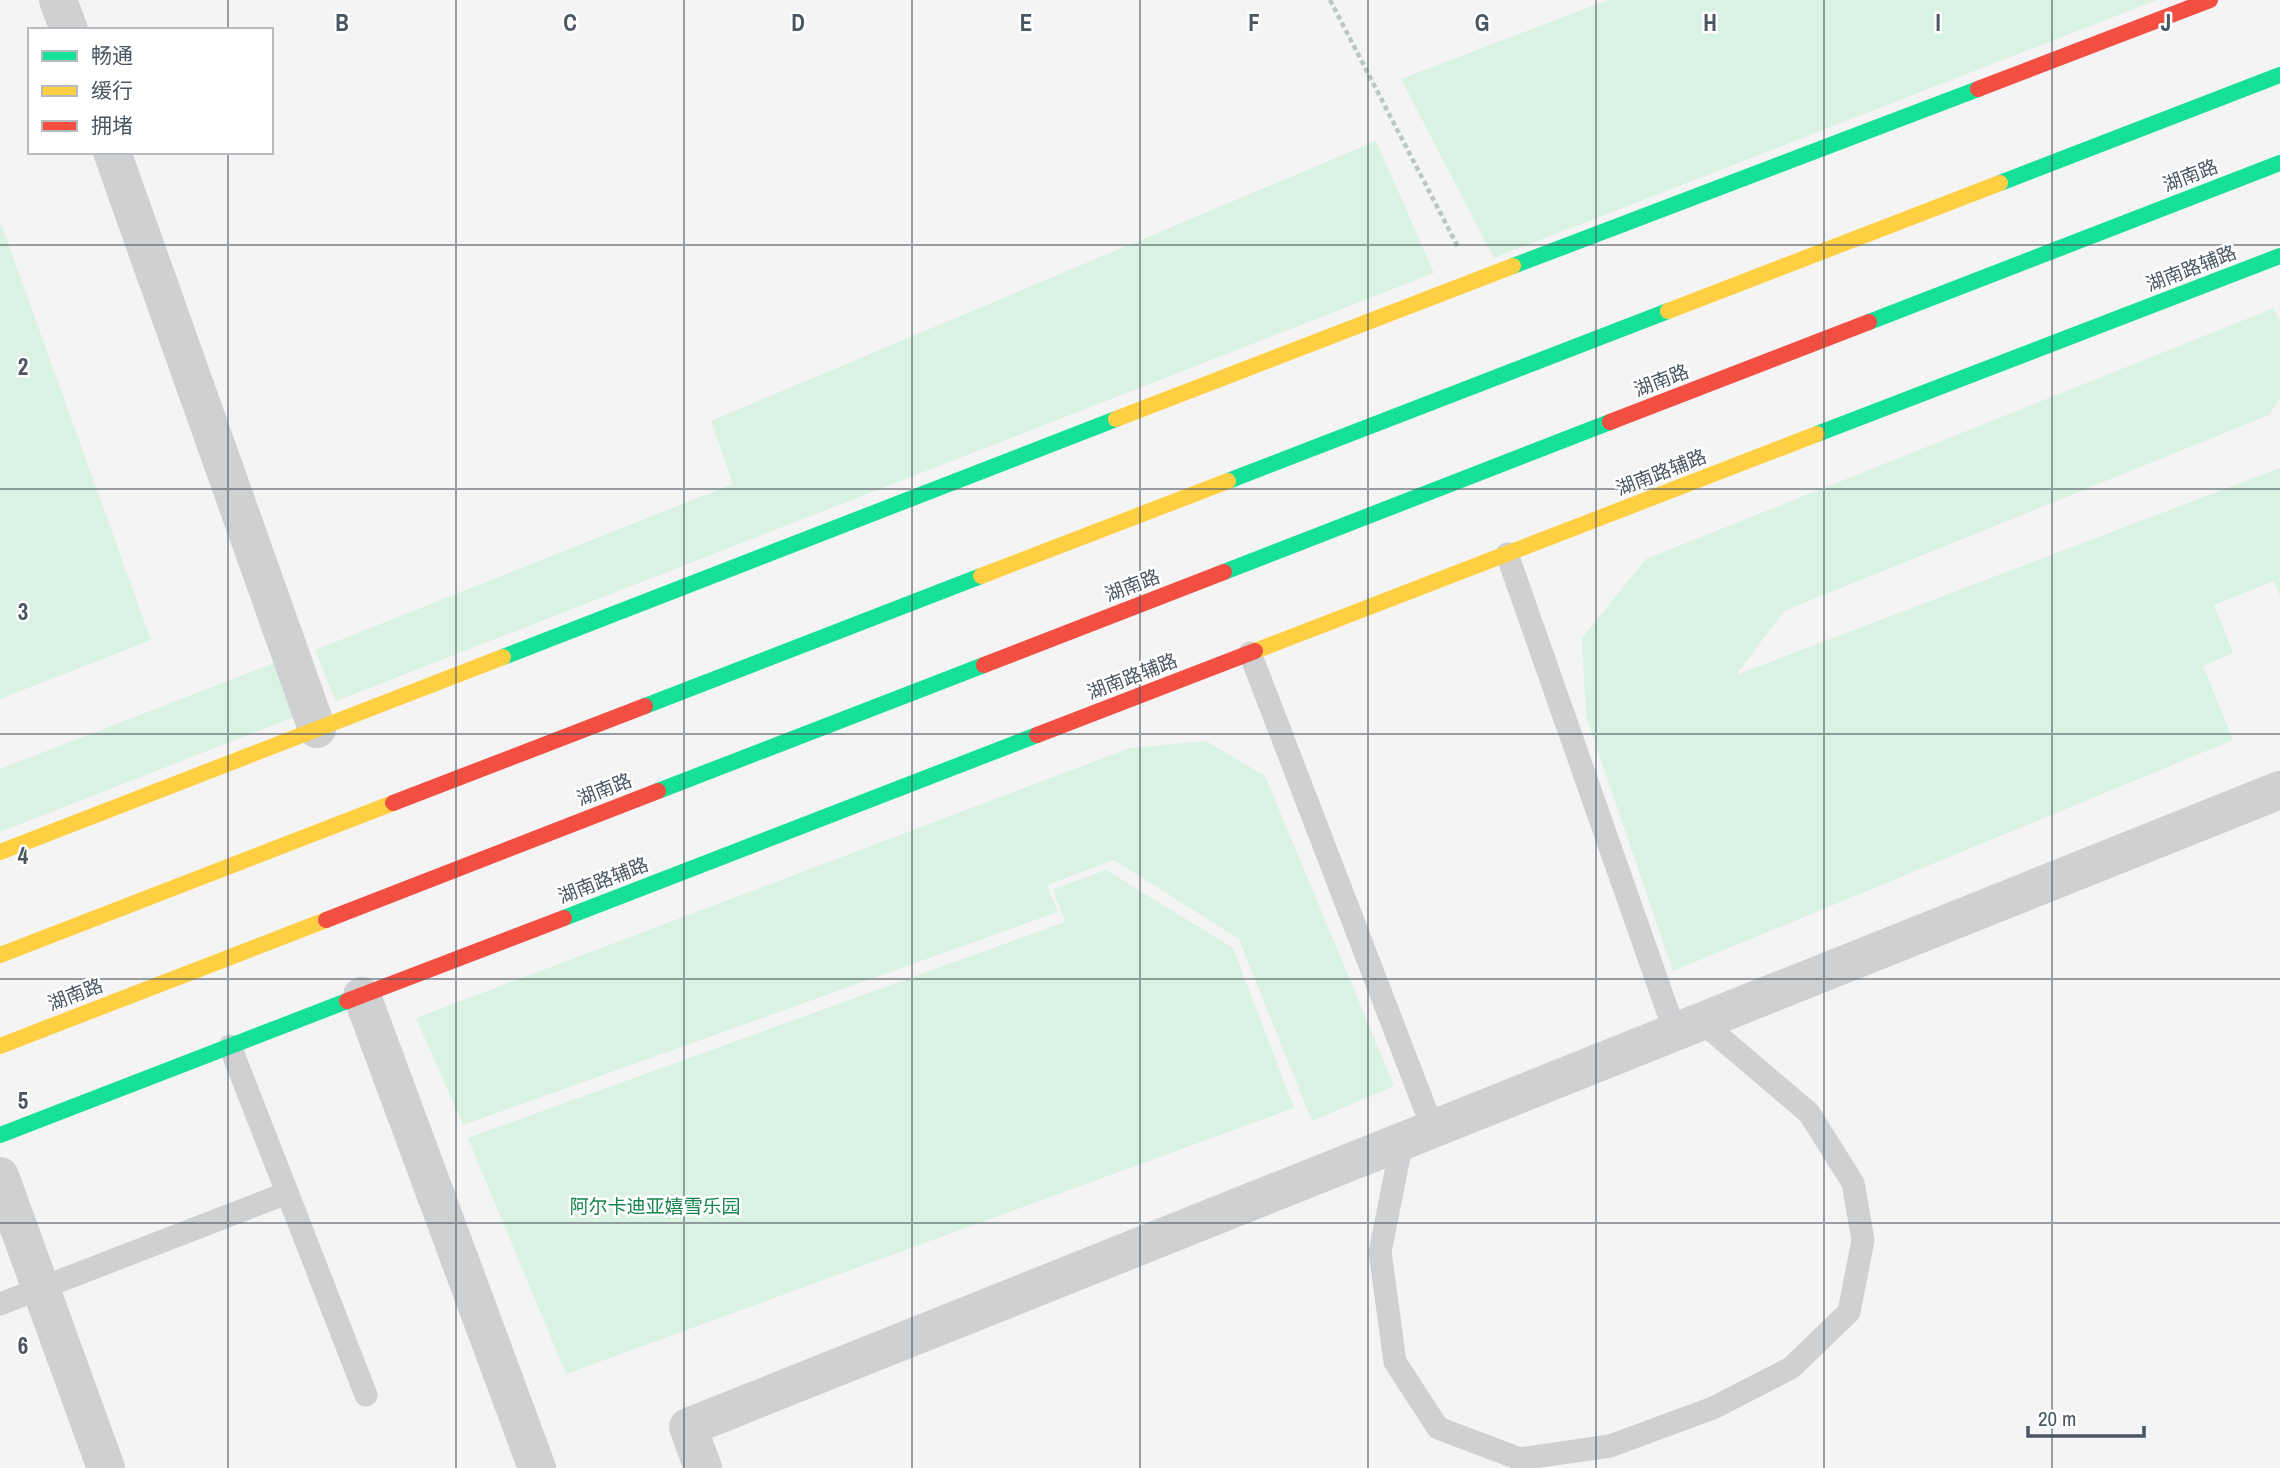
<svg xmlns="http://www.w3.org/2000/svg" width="2280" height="1468" font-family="'Archivo Narrow','Noto Sans SC',sans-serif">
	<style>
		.green { fill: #d9f2e3 }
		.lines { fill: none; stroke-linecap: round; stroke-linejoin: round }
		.path { stroke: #bcc7c4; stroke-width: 4.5; stroke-dasharray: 5 3.5; stroke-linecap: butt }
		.lane { stroke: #ced0d2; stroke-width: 23 }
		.street { stroke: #ced0d2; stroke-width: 38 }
		.fast { stroke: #16e098; stroke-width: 16 }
		.slow { stroke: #ffcf43; stroke-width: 16 }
		.jam { stroke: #f24e42; stroke-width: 16 }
		.grid { fill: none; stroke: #4a5661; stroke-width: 2; stroke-opacity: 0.55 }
		.labels { text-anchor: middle; stroke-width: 5; stroke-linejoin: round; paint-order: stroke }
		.street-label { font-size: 19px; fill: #4a5661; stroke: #fff }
		.park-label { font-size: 19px; fill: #17864f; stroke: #fff }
		.grid-label { font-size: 23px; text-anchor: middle; font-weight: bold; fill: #4a5661; stroke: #fff; stroke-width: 5; stroke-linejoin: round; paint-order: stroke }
	</style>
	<rect width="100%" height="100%" fill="#f4f4f4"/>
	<path class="green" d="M1608 0H2157L1494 258 1401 79Z
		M1376 141 1434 273 336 701 315 650 733 484 711 421Z
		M0 221 151 640 0 699Z
		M2274 308 2280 323V399L2269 415 1784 611 1736 675 2280 468V596L2274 581 2214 605 2233 653 2203 666 2233 740 1673 971 1586 716 1582 638 1646 559Z
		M274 663 294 717 0 832V769Z
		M1206 741 1265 776 1394 1086 1312 1121 1239 939 1114 860 1047 885 1058 912 463 1125 416 1018 1130 748Z
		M1106 870 1233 948 1294 1108 566 1374 468 1138 1065 922 1053 889Z"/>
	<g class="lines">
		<path class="path" d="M1330 0 1458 247"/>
		<path class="lane" d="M1507 554 1675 1032
			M1250 653 1433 1129
			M230 1046 366 1395
			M1402 1142 1380 1252 1395 1362 1438 1428 1520 1459 1610 1446 1713 1408 1791 1368 1849 1312 1863 1240 1853 1183 1809 1113 1702 1022
			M0 1304 287 1193"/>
		<path class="street" d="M58 0 69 30
			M112 152 317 729
			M362 996 537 1468
			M0 1176 106 1468
			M703 1468 688 1427 2280 790"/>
		<path class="fast" d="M2000 183 2280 75
			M1513 266 1978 89
			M1869 322 2280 163
			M1817 434 2280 256
			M1228 481 1668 311
			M1224 572 1610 422
			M503 657 1116 419
			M645 706 981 576
			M658 791 984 665
			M564 918 1037 735
			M0 1135 347 1001"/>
		<path class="slow" d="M1668 311 2000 183
			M1116 419 1513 266
			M981 576 1228 481
			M1255 651 1817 434
			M0 852 503 657
			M0 955 393 803
			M0 1046 326 920"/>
		<path class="jam" d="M1978 89 2210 0
			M1610 422 1869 322
			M984 665 1224 572
			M1037 735 1255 651
			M393 803 645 706
			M326 920 658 791
			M347 1001 564 918"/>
	</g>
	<path class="grid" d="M228 0V30M456 0V1468M684 0V1468M912 0V1468M1140 0V1468M1368 0V1468M1596 0V1468M1824 0V1468M2052 0V1468M228 152V1468M0 245H2280M0 489H2280M0 734H2280M0 979H2280M0 1223H2280"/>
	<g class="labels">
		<g class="street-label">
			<text transform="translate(2190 175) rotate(-21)" y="7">湖南路</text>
			<text transform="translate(2191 268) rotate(-21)" y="7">湖南路辅路</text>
			<text transform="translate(1661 380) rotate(-21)" y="7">湖南路</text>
			<text transform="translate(1661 472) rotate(-21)" y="7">湖南路辅路</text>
			<text transform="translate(1132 585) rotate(-21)" y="7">湖南路</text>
			<text transform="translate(1132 676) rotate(-21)" y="7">湖南路辅路</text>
			<text transform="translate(604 789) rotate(-21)" y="7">湖南路</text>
			<text transform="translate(603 880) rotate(-21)" y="7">湖南路辅路</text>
			<text transform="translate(75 994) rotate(-21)" y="7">湖南路</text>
		</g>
		<g class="park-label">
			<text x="655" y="1213">阿尔卡迪亚嬉雪乐园</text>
		</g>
	</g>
	<g class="grid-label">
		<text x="342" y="31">B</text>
		<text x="570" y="31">C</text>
		<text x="798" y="31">D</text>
		<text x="1026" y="31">E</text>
		<text x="1254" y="31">F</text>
		<text x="1482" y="31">G</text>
		<text x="1710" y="31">H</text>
		<text x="1938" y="31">I</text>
		<text x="2166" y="31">J</text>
		<text x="23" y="375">2</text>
		<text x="23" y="620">3</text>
		<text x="23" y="864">4</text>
		<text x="23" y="1109">5</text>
		<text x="23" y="1354">6</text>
	</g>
	<rect x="28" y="28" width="245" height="126" fill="#ffffff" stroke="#b7bbc0" stroke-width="2"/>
	<rect x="42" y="51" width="35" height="10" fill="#16e098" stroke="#b7bbc0" stroke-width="2"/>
	<text x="91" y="63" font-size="21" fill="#4a5661">畅通</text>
	<rect x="42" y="86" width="35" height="10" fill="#ffcf43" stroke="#b7bbc0" stroke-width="2"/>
	<text x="91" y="98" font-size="21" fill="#4a5661">缓行</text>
	<rect x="42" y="121" width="35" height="10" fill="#f24e42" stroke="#b7bbc0" stroke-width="2"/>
	<text x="91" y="133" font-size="21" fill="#4a5661">拥堵</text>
	<path d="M2028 1426v10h116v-10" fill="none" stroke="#4a5661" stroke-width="3.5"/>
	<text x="2038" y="1426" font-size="21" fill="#4a5661" stroke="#ffffff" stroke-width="5" paint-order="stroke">20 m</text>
</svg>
